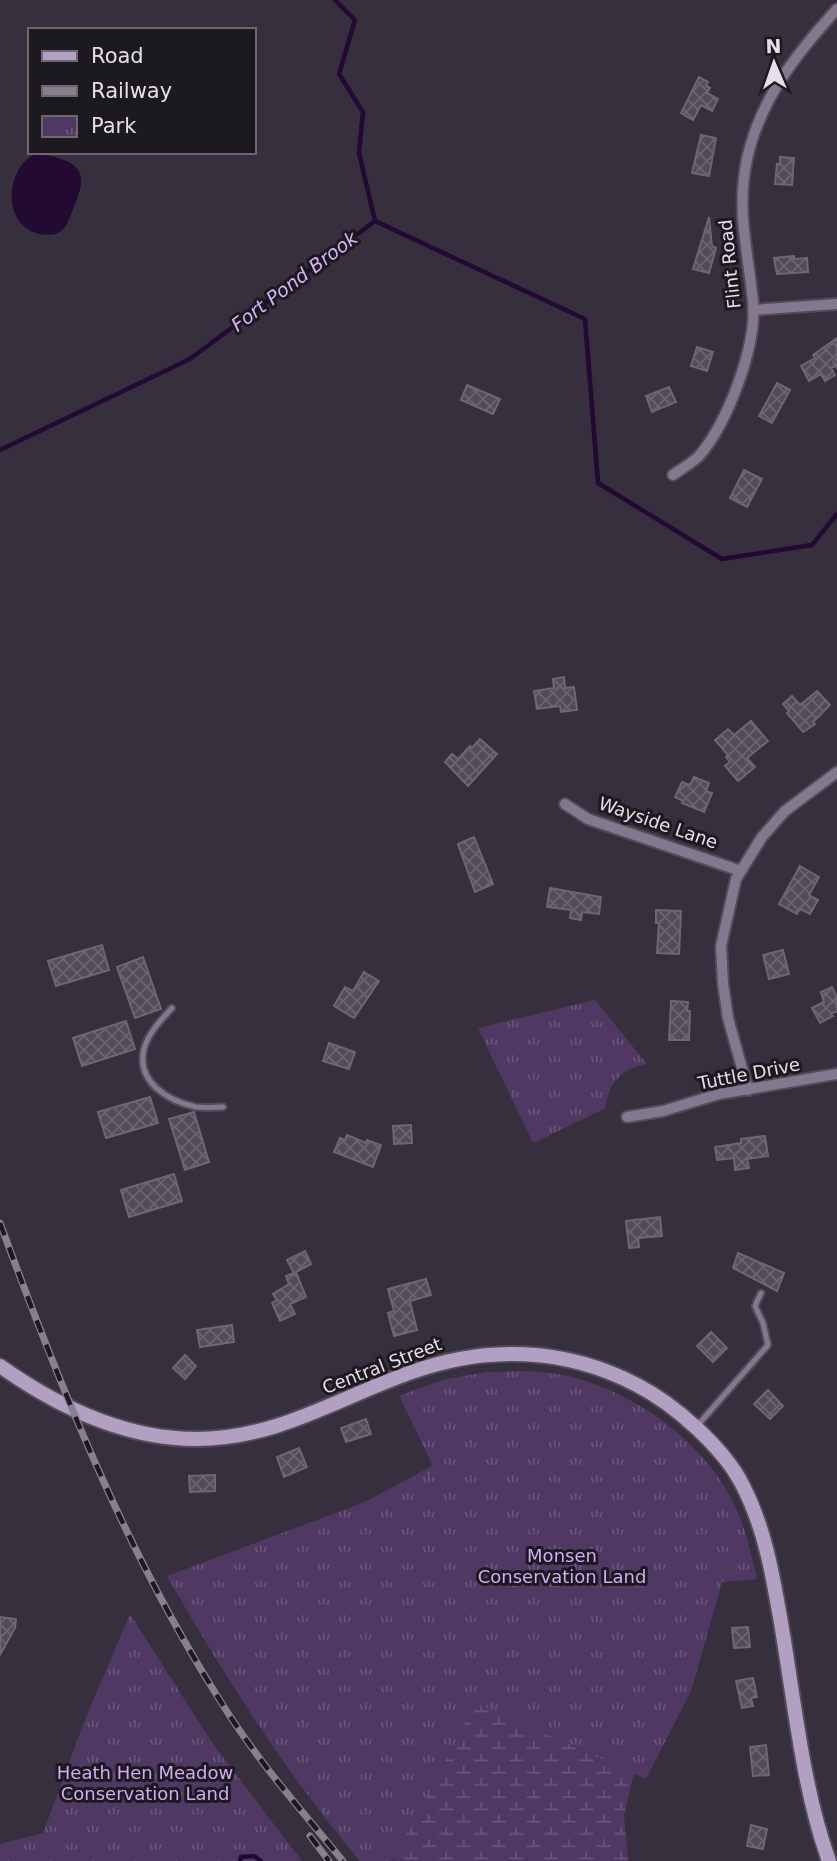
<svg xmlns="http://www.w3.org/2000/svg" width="837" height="1861" font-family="'DejaVu Sans',sans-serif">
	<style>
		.wetland { fill: url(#wetland-marsh) }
		.park { fill: url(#park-tufts) }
		.water { fill: #220a33 }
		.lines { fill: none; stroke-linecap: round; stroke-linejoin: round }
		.stream { stroke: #220a33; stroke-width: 4.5 }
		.building { fill: url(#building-cross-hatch); stroke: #6d6675; stroke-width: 2 }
		.lane-casing { stroke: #524b58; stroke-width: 9 }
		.street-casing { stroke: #524b58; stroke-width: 14 }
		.secondary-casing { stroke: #524b58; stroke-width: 18 }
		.lane { stroke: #83788e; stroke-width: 5 }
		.street { stroke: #83788e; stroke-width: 10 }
		.secondary { stroke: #b1a0c2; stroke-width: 14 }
		.rail-casing { stroke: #87818d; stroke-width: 7 }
		.rail { stroke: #1c191f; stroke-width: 4.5; stroke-dasharray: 13; stroke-linecap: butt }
		.labels { text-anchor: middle; stroke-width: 6; stroke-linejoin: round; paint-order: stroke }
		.street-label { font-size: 18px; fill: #e4dfe8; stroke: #1c191f }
		.park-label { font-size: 18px; fill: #d1acf4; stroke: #1c191f }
		.water-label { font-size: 19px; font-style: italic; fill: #d8b3fc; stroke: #1c191f }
	</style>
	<defs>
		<pattern id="wetland-marsh" width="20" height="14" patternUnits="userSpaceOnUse" patternTransform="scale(1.75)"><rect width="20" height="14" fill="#4f3963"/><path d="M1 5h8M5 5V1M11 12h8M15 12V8" fill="none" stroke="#685579"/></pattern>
		<pattern id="park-tufts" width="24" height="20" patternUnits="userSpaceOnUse" patternTransform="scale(1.75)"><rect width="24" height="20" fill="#4f3963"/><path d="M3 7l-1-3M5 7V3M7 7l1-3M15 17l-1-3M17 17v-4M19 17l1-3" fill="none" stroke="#685579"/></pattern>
		<pattern id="building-cross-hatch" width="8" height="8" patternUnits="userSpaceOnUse" patternTransform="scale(1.75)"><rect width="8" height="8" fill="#524b5a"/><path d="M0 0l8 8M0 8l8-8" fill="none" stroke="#6b6472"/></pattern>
	</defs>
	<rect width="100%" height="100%" fill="#362f3d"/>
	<path class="wetland" d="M469 1446 644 1730 624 1816 628 1861H395L342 1800 198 1592Z"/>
	<path class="park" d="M595 1000 647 1064C623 1068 607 1083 606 1108L533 1143 478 1028Z
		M529 1371C543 1373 558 1373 572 1377 638 1394 707 1444 736 1508 746 1530 752 1557 757 1579L722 1582 691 1691 646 1779 476 1703 392 1861H360C285 1772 225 1677 167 1576L357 1505 436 1472 399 1396 442 1380 486 1372Z
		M130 1614 213 1744 302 1861H0V1844L43 1833 84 1722Z"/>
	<path class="water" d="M36 153C44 154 51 156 58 158 91 167 82 187 72 212 68 221 66 230 56 234 2 242 0 171 36 153Z"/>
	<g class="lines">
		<path class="stream" d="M375 221 585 319 598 483 722 559 812 545 837 514
			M0 450 190 359 375 221 359 153 363 112 339 74 355 20 335 0
			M240 1861 241 1857 254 1856 261 1861"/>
	</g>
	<path class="building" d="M699 77 708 82 706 86 710 88 707 93 718 99 712 111 701 105 693 120 681 113Z
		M701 135 716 138 709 176 692 173Z
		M780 157 794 158 792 185 775 184 777 164H780Z
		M709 217 712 246 716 248 709 273 693 269Z
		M794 256V259L807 258 808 272 777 274 774 258Z
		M837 338V368L833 361 835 366 831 368 835 375 825 381 821 374 809 381 801 366 815 358 813 355Z
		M697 347 713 352 707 371 691 366Z
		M777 383 790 390 772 423 759 416Z
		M467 385 500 399 493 414 461 400Z
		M669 387 676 402 652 412 646 396Z
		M744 470 762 479 747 507 730 498Z
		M564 677 565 688 574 687 577 710 561 712 560 706 537 709 534 691 554 688 553 679Z
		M817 691 830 705 813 722 815 724 803 732 787 713 789 711 783 704 792 696 800 705Z
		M751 721 768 741 747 758 755 767 738 781 725 766 730 762 726 757 728 755 715 740 728 729 734 735Z
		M480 739 497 754 468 786 445 762 452 754 458 759 470 746 472 748Z
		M694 777 709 783 706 791 712 793 704 812 682 803 683 801 675 797 682 782 690 785Z
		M474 837 493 884 475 892 458 844Z
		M800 866 819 877 809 895 818 900 810 914 800 909 797 914 779 904Z
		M550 888 601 897 599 914 582 912 581 920 570 918 571 910 547 907Z
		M656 910 681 911 679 954 657 953 659 923H656Z
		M102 945 109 970 56 986 48 961Z
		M783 950 789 974 769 979 763 955Z
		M143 957 161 1009 135 1018 117 967Z
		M364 972 379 981 354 1018 334 1006 345 987 353 991Z
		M832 987 837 998V1011L831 1014 833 1016 820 1023 812 1008 824 1002 821 992Z
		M671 1001 688 1002 687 1011H690L689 1040H669Z
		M126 1021 135 1049 82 1066 73 1038Z
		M329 1043 355 1052 349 1069 323 1061Z
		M150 1097 158 1123 106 1138 98 1112Z
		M194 1112 209 1162 185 1170 169 1119Z
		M411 1125 412 1143 394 1144 393 1126Z
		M347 1135 366 1143 367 1140 381 1145 373 1167 334 1152 340 1138 345 1140Z
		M765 1136 768 1156 747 1159 749 1168 735 1170 734 1158 717 1160 715 1147 741 1143V1139Z
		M174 1174 182 1201 129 1217 121 1190Z
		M660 1217 662 1236 638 1238 639 1247 629 1248 626 1221Z
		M305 1251 311 1264 296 1272 306 1297 290 1304 295 1314 280 1321 272 1303 277 1300 273 1294 289 1284 286 1276 294 1273 287 1260Z
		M738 1253 784 1273 777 1291 733 1268Z
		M426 1279 431 1295 410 1301 417 1330 394 1336 388 1313 394 1311 388 1289Z
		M232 1325 234 1342 200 1347 197 1330Z
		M711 1332 727 1348 713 1362 697 1346Z
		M185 1355 196 1366 185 1379 173 1368Z
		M768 1390 783 1406 770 1419 754 1404Z
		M366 1419 371 1434 346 1442 341 1428Z
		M299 1448 307 1467 284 1477 277 1457Z
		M215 1475V1491L190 1492 189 1476Z
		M0 1617 16 1619 15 1628 0 1655Z
		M748 1627 750 1647 734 1648 732 1628Z
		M753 1678 757 1697 751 1698 753 1706 742 1708 736 1681Z
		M766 1745 769 1775 753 1776 750 1747Z
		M751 1825 767 1829 763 1849 747 1846Z"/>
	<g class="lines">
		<defs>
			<path id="lane" d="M172 1008C162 1019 148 1033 144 1049 136 1082 168 1101 196 1107 205 1108 214 1107 223 1107
				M697 1426 768 1345 763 1323 755 1306 761 1293"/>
			<path id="street" d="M753 310 837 304
				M673 475C681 469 692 463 699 456 728 422 757 346 753 302 748 251 736 211 747 159 760 99 797 53 837 9
				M565 804 588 819 741 871
				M748 1090 728 1018 723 984 721 946 736 879 762 837 785 811 837 772
				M627 1117 663 1111 719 1094 837 1074"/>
			<path id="secondary" d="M0 1366C58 1407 124 1439 196 1439 276 1439 336 1399 409 1373 486 1345 564 1347 637 1385 674 1404 723 1447 742 1484 764 1526 772 1571 780 1617 794 1696 802 1787 829 1861"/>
		</defs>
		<use href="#lane" class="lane-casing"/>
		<use href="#street" class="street-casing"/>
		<use href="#secondary" class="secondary-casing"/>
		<use href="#lane" class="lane"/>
		<use href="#street" class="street"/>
		<use href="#secondary" class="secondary"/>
		<defs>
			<path id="rail" d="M0 1223C61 1389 126 1552 221 1702 256 1759 301 1810 343 1861
				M310 1836 329 1861"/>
		</defs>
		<use href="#rail" class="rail-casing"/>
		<use href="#rail" class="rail"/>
	</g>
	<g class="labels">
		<g class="street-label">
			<text transform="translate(730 264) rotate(-96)" y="6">Flint Road</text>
			<text transform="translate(658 823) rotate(19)" y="6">Wayside Lane</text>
			<text transform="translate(749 1074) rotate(-11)" y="6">Tuttle Drive</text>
			<text transform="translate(382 1366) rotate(-21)" y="6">Central Street</text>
		</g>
		<g class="park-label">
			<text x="562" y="1562">Monsen<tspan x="562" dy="21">Conservation Land</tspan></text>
			<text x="145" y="1779">Heath Hen Meadow<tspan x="145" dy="21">Conservation Land</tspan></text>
		</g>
		<g class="water-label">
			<text transform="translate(294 281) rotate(-37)" y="7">Fort Pond Brook</text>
		</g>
	</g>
	<rect x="28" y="28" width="228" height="126" fill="#1c191f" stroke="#6c686f" stroke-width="2"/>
	<rect x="42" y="51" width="35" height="10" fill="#b1a0c2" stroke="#6c686f" stroke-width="2"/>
	<text x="91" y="63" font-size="21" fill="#e4dfe8">Road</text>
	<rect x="42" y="86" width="35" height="10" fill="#87818d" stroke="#6c686f" stroke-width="2"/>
	<text x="91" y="98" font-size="21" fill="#e4dfe8">Railway</text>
	<rect x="42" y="116" width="35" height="21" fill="url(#park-tufts)" stroke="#6c686f" stroke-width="2"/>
	<text x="91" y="133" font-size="21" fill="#e4dfe8">Park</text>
	<g transform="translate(774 63) rotate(358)" stroke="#1c191f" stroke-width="5" paint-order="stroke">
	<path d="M0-5L12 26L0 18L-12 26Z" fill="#e4dfe8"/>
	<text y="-10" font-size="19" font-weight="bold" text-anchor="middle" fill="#e4dfe8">N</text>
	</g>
</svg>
